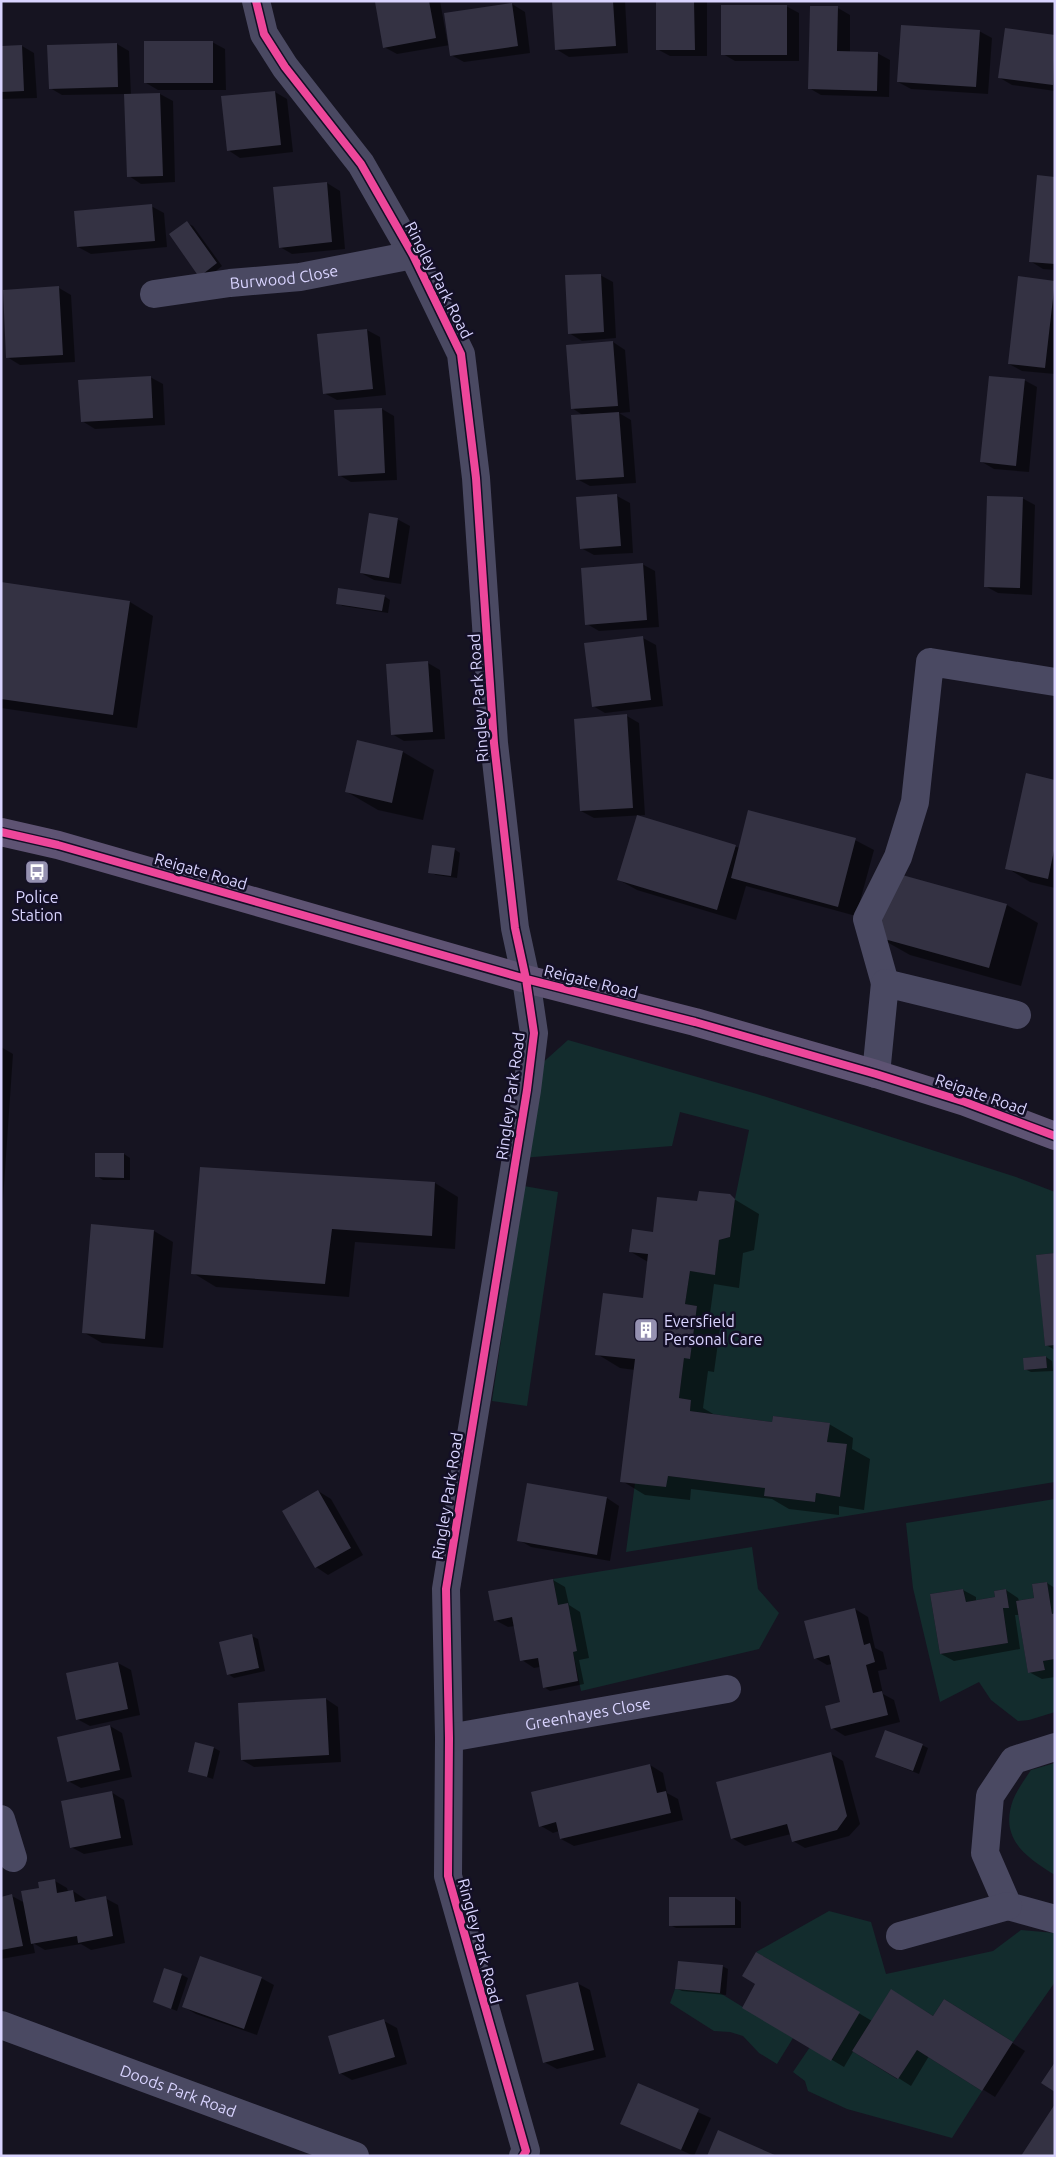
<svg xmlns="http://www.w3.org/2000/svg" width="1056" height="2157" font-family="Ubuntu,sans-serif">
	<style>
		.green { fill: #132c2d; fill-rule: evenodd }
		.shadow { fill: #0007 }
		.building { fill: #343243 }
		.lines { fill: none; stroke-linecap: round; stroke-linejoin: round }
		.minor { stroke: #4a4962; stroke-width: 28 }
		.major { stroke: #5e5373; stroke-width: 28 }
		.cycleway-casing { stroke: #130f26; stroke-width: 11 }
		.cycleway { stroke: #ed469a; stroke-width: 8 }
		.labels { text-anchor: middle; stroke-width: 5; stroke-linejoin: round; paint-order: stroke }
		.street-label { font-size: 16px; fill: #d9d4ff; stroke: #130f26 }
		.poi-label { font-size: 16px; fill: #d9d4ff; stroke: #130f26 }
	</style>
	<rect width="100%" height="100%" fill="#161421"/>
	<path class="green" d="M568 1040 757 1094 1016 1177 1055 1192V1253L1037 1255 1045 1345H1055V1482L626 1552 635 1483 668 1476 765 1488V1496L815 1502 816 1493 840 1497 847 1445 827 1442 829 1423 773 1416 772 1422 690 1411 691 1400 679 1398 684 1358H690L697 1306 685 1304 690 1271 715 1274 719 1240 730 1237 735 1199 749 1130 680 1112 672 1146 521 1158 539 1066ZM1046 1356 1047 1368 1024 1370V1358Z
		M524 1186 558 1192 527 1406 492 1401Z
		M1055 1499V1613L1052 1614 1047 1582 1032 1584 1034 1598 1016 1601 1028 1672 1045 1670 1043 1661 1055 1659V1712L1029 1720 1018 1721 991 1700 979 1682 940 1702 913 1588 906 1523ZM963 1589 966 1602 995 1597 994 1591 1006 1589 1009 1607 1003 1608 1008 1643 940 1654 930 1594Z
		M752 1547 758 1589 779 1613 759 1649 581 1691 573 1652 558 1605 553 1579Z
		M1055 1763V1875C1026 1857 999 1839 1013 1800 1017 1790 1025 1779 1031 1770Z
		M829 1911 871 1922 886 1974 993 1951 1021 1930 1055 1933V1982L1013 2042 944 1999 933 2016 891 1990 852 2051 897 2079 917 2050 982 2091 952 2138 847 2109 808 2091 805 2081 793 2072 810 2047 832 2060 859 2012 756 1952Z
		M675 1989 720 1993 793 2038 777 2064 759 2053 743 2036 730 2032 714 2031 670 2003Z"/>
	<path class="shadow" d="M388 1H440L448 45 512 4 525 12 530 53 464 62 451 55 450 45 397 54 384 47Z
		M553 1H625L628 53 569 57 556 49Z
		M657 1H707V56H670L657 49Z
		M786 6 799 13V61H735L723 54Z
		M838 8 850 15V52L877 53 890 60 889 97 821 95 809 88Z
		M979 31 992 38 988 94 911 89 898 82Z
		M1055 36V91L1012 85 1000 78Z
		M212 42 225 49 226 90H158L146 83Z
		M117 44 129 51 131 95 160 94 173 101 175 182 141 184 129 176 126 94 62 95 50 88Z
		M22 46 34 53 37 98 1 99V47Z
		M275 92 287 99 293 152 240 158 228 150Z
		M1055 178V270L1043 269 1030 261Z
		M327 183 340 191 345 249 292 254 280 247Z
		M151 206 164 213 167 247 91 254 78 247Z
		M187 223 193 226 222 266 206 279Z
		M600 275 613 282 616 338 582 341 569 333Z
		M1055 282V374L1022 371 1009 364Z
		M59 288 71 295 75 362 20 365 7 357Z
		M367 330 380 337 386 395 337 400 324 393 318 335Z
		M613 342 625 350 630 412 619 413 631 420 636 483 590 486 577 479 584 416 572 408Z
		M150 377 163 384 165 425 95 429 82 421Z
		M1024 380 1037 387 1029 472 994 469 982 462Z
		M382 409 394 416 397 480 351 482 339 475Z
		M617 496 630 503 633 553 594 555 581 548Z
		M1022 498 1035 505 1032 595 998 593 985 586Z
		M397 519 410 526 401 584 374 580 361 573Z
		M642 564 655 571 659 627 599 631 587 624Z
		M1 583 130 602 153 616 137 728 1 708Z
		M384 596 390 600 388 613 343 606 337 603Z
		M643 638 656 645 663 706 605 713 593 706Z
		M428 663 440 670 445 739 404 741 392 734Z
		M627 716 639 723 645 815 594 818 581 811Z
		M403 752 434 770 423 820 378 810 347 792Z
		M1055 781V888L1030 882 1007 868Z
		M637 817 740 848 855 840 874 850 856 916 746 886 736 920 637 890 619 880Z
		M454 849 460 853 457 878 436 875 430 872Z
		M1007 905 1038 923 1021 986 910 955 878 937Z
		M1 1047 13 1054 1 1229Z
		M124 1154 130 1158V1180H103L97 1176Z
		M435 1183 458 1197 455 1249 355 1242 349 1297 216 1287 193 1273Z
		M729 1196 759 1214 754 1250 743 1253 739 1288 714 1284 710 1314 721 1321 714 1372 708 1371 703 1408 715 1415 773 1423 829 1424 853 1438 852 1449 870 1459 864 1510 839 1506V1515L789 1509 772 1499 691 1489 690 1500 645 1495 622 1481 635 1370 620 1368 597 1354 644 1299 648 1262 631 1252 699 1202Z
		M92 1226 154 1231 173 1242 163 1348 102 1343 83 1332Z
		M1055 1254V1350L1046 1345Z
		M1046 1357 1052 1361 1053 1371 1031 1372 1025 1369Z
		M318 1491 331 1499 363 1555 328 1575 316 1567Z
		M607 1498 619 1506 610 1561 531 1547 519 1540Z
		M553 1580 565 1587 569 1605 580 1612 589 1658 579 1660 584 1684 550 1691 544 1687 540 1667 534 1668 522 1660 515 1626 508 1627 495 1620Z
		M1047 1583 1055 1588V1677L1042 1679 1029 1672 1020 1615H1015L1020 1649 954 1661 941 1654 963 1590 976 1597V1602L997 1598 1006 1590 1018 1598 1019 1601 1035 1599Z
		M855 1609 868 1617 875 1648 883 1652 887 1669 878 1671 883 1694 894 1700 900 1722 845 1736 832 1728 842 1703 832 1664 827 1665 815 1658Z
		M252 1636 258 1639 265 1671 234 1678 228 1674Z
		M118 1663 131 1670 140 1715 90 1726 77 1719Z
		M326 1699 338 1707 341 1762 254 1767 242 1760Z
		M110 1726 122 1733 132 1777 81 1788 68 1781Z
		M196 1744 214 1748 220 1751 213 1779 189 1771Z
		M922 1745 928 1748 919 1774 876 1757Z
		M831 1754 843 1761 860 1824 849 1836 805 1848 793 1841 791 1834 745 1846 732 1838Z
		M650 1765 663 1773 667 1793 678 1799 683 1820 574 1846 561 1839 559 1831 553 1833 541 1826Z
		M111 1792 124 1800 133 1845 84 1854 71 1847Z
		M55 1881 67 1888 68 1892 73 1891 85 1899 86 1901 105 1898 118 1905 125 1943 91 1950 81 1944 45 1950 33 1943 35 1953 1 1959V1898L12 1896 25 1903 41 1889Z
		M735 1898 741 1902V1928H676L670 1925Z
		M757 1953 872 2021 934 2017 957 2008 1025 2051 995 2097 929 2056 911 2086 854 2050 844 2067 743 2007 757 1984Z
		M722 1966 728 1969 726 1995 682 1991 676 1988Z
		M182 1975 188 1978 177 2011 154 2002Z
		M261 1978 274 1985 257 2035 196 2014 184 2007Z
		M577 1983 590 1990 606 2057 557 2069 544 2062Z
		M384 2021 397 2028 407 2064 352 2080 340 2073Z
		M638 2085 711 2118 694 2156 622 2123Z"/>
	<path class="building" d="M381 1H429L436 38 383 48 375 2Z
		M552 1H613L616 46 555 50Z
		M656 1H694L695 50H656Z
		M512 3 518 46 450 56 444 13Z
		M721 5H787V55H721Z
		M810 6H838L837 51 878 52 877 91 808 89Z
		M901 25 980 30 976 87 897 82Z
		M1005 28 1055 35 1053 85 998 78Z
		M144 41H213V83H144Z
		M117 43 118 87 49 89 47 45Z
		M22 45 24 91 1 92V46Z
		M275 91 281 145 227 151 221 96Z
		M160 93 163 176 127 177 124 94Z
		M1037 175 1055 177V264L1029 262Z
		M327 182 332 242 279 248 273 187Z
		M152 204 155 241 77 247 74 211Z
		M187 221 217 263 199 277 169 234Z
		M601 274 604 332 568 334 565 275Z
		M1018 276 1055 281 1045 368 1008 364Z
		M59 286 63 355 6 358 3 290Z
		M367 329 373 389 323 394 317 334Z
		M613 341 618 406 571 409 566 345Z
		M151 376 153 418 81 422 78 380Z
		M989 376 1025 379 1016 466 980 462Z
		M382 408 385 473 338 476 334 410Z
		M619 412 624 477 576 480 571 415Z
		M617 494 621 546 580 549 576 497Z
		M987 496 1023 497 1020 588 984 587Z
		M369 513 398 518 389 578 360 573Z
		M643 563 647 620 585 625 581 568Z
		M1 582 130 601 113 715 1 699Z
		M338 588 385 595 382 611 336 604Z
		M643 636 651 700 592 707 584 643Z
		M428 661 433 732 391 735 386 664Z
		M627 714 633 808 580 811 574 719Z
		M357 740 403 751 392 803 345 792Z
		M1026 773 1055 780V846L1048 879 1005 869Z
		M748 810 856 838 838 907 731 878Z
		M637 815 736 845 717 910 617 880Z
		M432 845 455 848 451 876 428 873Z
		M895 873 1007 904 989 968 877 937Z
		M95 1153H124V1178L95 1177Z
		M200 1167 435 1182 432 1236 332 1229 325 1284 191 1274Z
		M699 1191 730 1194 735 1199 730 1237 719 1240 715 1275 690 1271 685 1304 697 1306 690 1359 684 1358 679 1398 691 1400 690 1411 772 1422 773 1416 830 1423 827 1442 847 1444 840 1497 816 1493 815 1502 764 1496 765 1488 668 1476 666 1487 620 1482 635 1359 595 1355 603 1293 643 1298 648 1254 629 1252 632 1229 653 1232 657 1197 697 1201Z
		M91 1224 154 1230 145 1339 82 1333Z
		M1055 1253V1345L1045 1346 1036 1255Z
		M1046 1356 1047 1368 1024 1370 1023 1358Z
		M527 1483 607 1497 597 1555 517 1541Z
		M318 1490 351 1548 315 1568 282 1511Z
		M553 1579 558 1605 568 1603 577 1651 573 1652 578 1681 543 1688 538 1658 520 1661 512 1617 494 1621 488 1591Z
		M1047 1582 1052 1614 1055 1613V1659L1043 1661 1045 1670 1028 1673 1016 1601 1034 1598 1032 1584Z
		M963 1589 966 1602 995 1597 994 1591 1006 1589 1009 1608H1003L1008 1643 940 1654 930 1594Z
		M855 1608 864 1645 870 1643 875 1662 866 1665 873 1693 882 1691 888 1715 831 1729 825 1706 840 1702 829 1655 814 1659 804 1621Z
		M252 1634 259 1668 227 1675 219 1642Z
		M118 1662 128 1709 76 1720 66 1673Z
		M326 1698 329 1755 241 1760 238 1703Z
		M110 1725 120 1770 67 1782 57 1737Z
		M885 1730 923 1744 913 1771 875 1757Z
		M195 1742 214 1747 207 1777 188 1772Z
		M831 1752 847 1816 837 1830 792 1842 787 1824 731 1839 716 1782Z
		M650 1764 657 1793 666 1791 671 1813 560 1839 556 1822 539 1827 531 1792Z
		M112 1791 121 1838 70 1848 61 1801Z
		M55 1879 57 1893 73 1890 75 1902 106 1896 113 1936 78 1943 77 1936 31 1944 21 1891 39 1888 38 1882Z
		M12 1894 23 1946 1 1950V1897Z
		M669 1897H735V1925L669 1926Z
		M756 1952 860 2012 831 2061 742 2008 755 1984 742 1976Z
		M200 1956 262 1977 244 2029 182 2007Z
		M678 1961 723 1965 720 1993 675 1989Z
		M164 1968 182 1974 171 2009 153 2002Z
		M578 1982 594 2050 543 2063 526 1995Z
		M891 1989 933 2016 944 1999 1013 2042 982 2091 917 2050 898 2079 852 2051Z
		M384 2019 395 2057 339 2074 328 2036Z
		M1055 2062V2092L1041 2083Z
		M638 2083 699 2109 681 2150 620 2124Z
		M1055 2104V2156H1021Z
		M718 2130 777 2156H707Z"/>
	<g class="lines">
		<g class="minor">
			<path d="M256 1 264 34 285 67 361 164 413 255 461 354 476 478 494 743 515 928 526 979 534 1033 527 1090 446 1589 449 1738 448 1876 526 2151 523 2156"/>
			<path id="s1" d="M154 294 230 283 300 277 413 255"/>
			<path d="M885 983 867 919 898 857 915 802 930 662 1055 682"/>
			<path d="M876 1074 885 983 1017 1015"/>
			<path id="s2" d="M449 1738 727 1689"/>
			<path d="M1055 1747 1014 1760 990 1796 985 1853 1008 1906 1055 1919"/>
			<path d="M1 1819 13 1858"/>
			<path d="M900 1936 1008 1906"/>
			<path id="s3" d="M1 2025 355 2156"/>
		</g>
		<path class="major" d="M1 832 58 845 526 979 695 1022 876 1074 965 1102 1055 1136"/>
		<defs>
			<path id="cycleway" d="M256 1 264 34 285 67 361 164 413 255 461 354 476 478 494 743 515 928 526 979 534 1033 527 1090 446 1589 449 1738 448 1876 526 2151 523 2156
				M1 832 58 845 526 979 695 1022 876 1074 965 1102 1055 1136"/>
		</defs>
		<use href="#cycleway" class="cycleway-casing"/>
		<use href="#cycleway" class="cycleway"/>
	</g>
	<defs>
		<symbol id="bus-square" viewBox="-11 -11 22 22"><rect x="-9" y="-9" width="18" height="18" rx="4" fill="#9591b1" stroke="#130f26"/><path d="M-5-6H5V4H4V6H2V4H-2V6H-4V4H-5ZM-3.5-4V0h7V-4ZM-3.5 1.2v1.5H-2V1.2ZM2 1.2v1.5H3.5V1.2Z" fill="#fff"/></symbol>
		<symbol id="building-square" viewBox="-11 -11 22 22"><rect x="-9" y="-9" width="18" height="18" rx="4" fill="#9591b1" stroke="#130f26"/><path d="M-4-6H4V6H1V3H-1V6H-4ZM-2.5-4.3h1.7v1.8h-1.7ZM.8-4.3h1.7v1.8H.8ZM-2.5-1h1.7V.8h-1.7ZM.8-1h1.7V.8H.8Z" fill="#fff"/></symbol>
	</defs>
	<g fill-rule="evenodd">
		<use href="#bus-square" x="23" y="858" width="28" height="28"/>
		<use href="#building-square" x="632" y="1316" width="28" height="28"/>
	</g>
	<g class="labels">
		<g class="street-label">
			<text dy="6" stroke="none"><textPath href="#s1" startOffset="131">Burwood Close</textPath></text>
			<text transform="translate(439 280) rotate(63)" y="6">Ringley Park Road</text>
			<text transform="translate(478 698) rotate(-94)" y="6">Ringley Park Road</text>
			<text transform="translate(201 871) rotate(16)" y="6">Reigate Road</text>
			<text transform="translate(591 981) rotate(14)" y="6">Reigate Road</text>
			<text transform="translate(981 1094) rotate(19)" y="6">Reigate Road</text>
			<text transform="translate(510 1096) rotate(-82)" y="6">Ringley Park Road</text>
			<text transform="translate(447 1496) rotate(-81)" y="6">Ringley Park Road</text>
			<text dy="6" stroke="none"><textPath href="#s2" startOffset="141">Greenhayes Close</textPath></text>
			<text transform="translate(480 1941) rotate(75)" y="6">Ringley Park Road</text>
			<text dy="6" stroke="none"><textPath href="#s3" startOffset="189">Doods Park Road</textPath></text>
		</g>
		<g class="poi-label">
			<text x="37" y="903">Police<tspan x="37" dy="18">Station</tspan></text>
			<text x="664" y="1327" text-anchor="start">Eversfield<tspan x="664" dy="18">Personal Care</tspan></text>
		</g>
	</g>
	<rect width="1056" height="2157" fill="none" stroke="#d9d4ff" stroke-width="5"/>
</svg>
